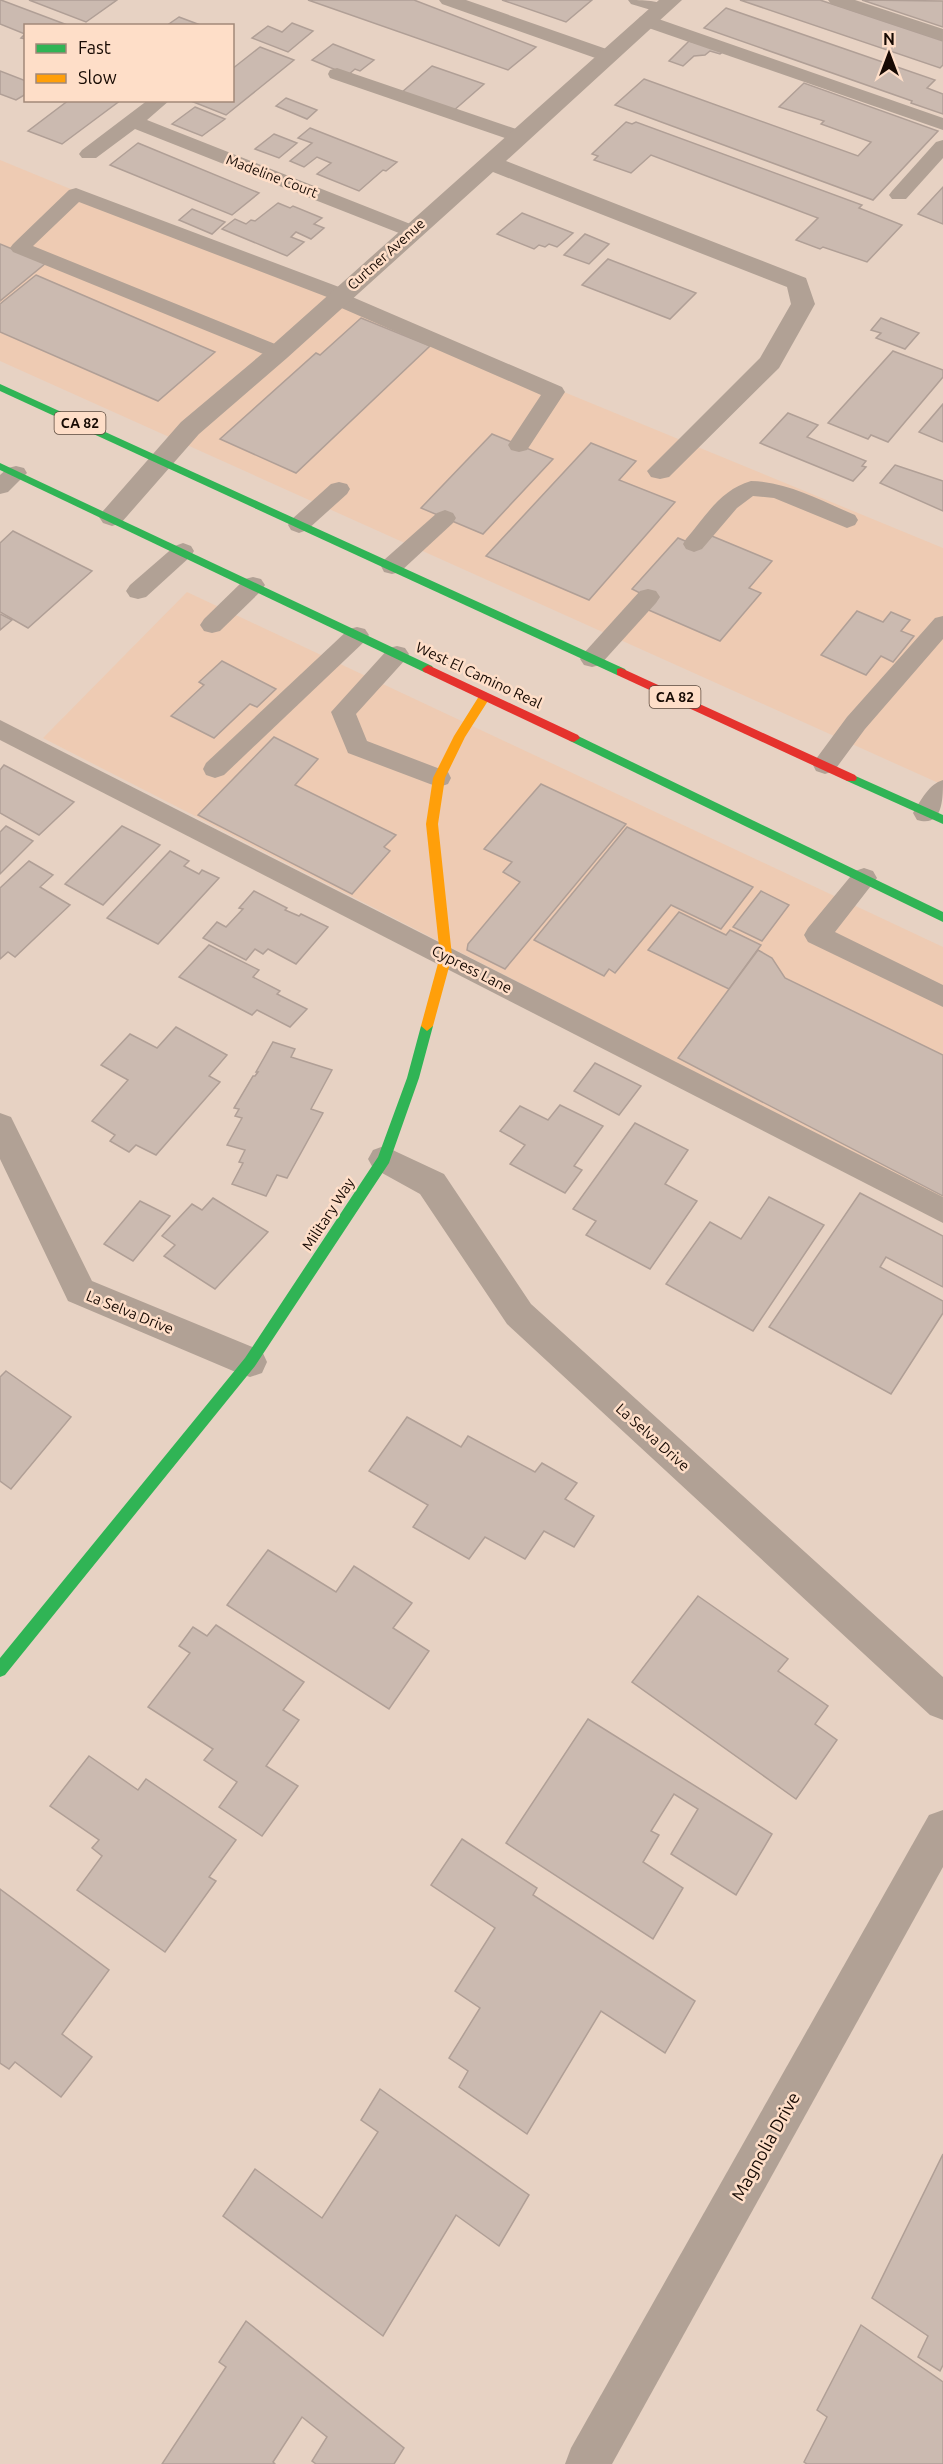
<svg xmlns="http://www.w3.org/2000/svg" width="943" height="2464" font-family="Ubuntu,sans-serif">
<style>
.built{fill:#eecbb3}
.building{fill:#cbbab0;stroke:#b09f96;stroke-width:1.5}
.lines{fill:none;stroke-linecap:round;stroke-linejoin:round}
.lane{fill:#b1a195;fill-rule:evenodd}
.street{fill:#b1a195;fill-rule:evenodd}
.fast{fill:#30b455;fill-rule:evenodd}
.slow{fill:#ff9f0a;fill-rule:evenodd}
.jam{fill:#e5322d;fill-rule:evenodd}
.labels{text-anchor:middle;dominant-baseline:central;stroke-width:5;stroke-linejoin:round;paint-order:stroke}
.far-street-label{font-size:14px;fill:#170a03;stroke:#fedec8}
.shield{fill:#fedec8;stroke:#5c4a3e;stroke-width:1.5}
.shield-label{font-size:14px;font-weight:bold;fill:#170a03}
.street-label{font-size:15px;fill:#170a03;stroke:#fedec8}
.near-street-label{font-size:18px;fill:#170a03;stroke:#fedec8}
</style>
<rect width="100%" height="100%" fill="#e7d2c3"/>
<g class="built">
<polygon points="0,160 943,548 943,785 0,361"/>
<polygon points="187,592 943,947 943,1200 43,738"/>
</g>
<g class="building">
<polygon points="0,0 1,0 70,26 26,26 26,39 21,38 25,34 0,24"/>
<polygon points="29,0 117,0 86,22"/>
<polygon points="308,0 414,0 536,47 508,70"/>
<polygon points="502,0 592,0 566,22"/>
<polygon points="740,0 820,0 943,41 943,65 940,68"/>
<polygon points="862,0 943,1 943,27"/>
<polygon points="726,8 935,80 927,88 943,94 943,114 911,103 912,101 704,28"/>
<polygon points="179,17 203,26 166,26"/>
<polygon points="292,23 313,31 288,52 252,38 268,26 282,32"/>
<polygon points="689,41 724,51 720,54 710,51 705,55 694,56 683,66 669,61"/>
<polygon points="333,44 374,60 360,71 355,69 348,75 312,60"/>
<polygon points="260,47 294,60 226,115 191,101 232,100 232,69"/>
<polygon points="432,66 484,84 452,112 401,93"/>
<polygon points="0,71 26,81 26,94 16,100 0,94"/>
<polygon points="644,79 858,156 871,142 821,124 824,121 779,107 804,83 938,131 873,200 615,105"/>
<polygon points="286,98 317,110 307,119 276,106"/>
<polygon points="69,100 121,100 62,144 28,131"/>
<polygon points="195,107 225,119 202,136 172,124"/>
<polygon points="626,122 632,124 636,122 862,205 859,208 902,225 867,262 823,247 820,249 796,240 818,218 651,155 631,173 594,160 598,156 592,154"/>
<polygon points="310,128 394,161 397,162 386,171 383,170 359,191 317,174 331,163 317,157 304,167 290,161 312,143 298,138"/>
<polygon points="274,134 297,143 279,158 255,149"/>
<polygon points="138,143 259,193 232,215 110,165"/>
<polygon points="943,187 943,224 918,214"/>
<polygon points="278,203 290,208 293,206 322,218 314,224 324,228 311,239 296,232 291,237 304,242 287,256 222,229 235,219 246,224 251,220 255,221"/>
<polygon points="192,209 225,222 212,234 179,220"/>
<polygon points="522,213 573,233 557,247 549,244 545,247 539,245 534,249 497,234"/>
<polygon points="585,234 609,244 589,264 564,255"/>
<polygon points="0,244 46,263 0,301"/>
<polygon points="608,259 696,293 670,319 582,285"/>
<polygon points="36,275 215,352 158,401 0,332 0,304"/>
<polygon points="361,318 430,346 296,473 220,439 316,353 320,355"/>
<polygon points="881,318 919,333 905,349 876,338 881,333 871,330"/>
<polygon points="893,351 943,370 943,377 888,442 871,435 868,439 828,423"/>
<polygon points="943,404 943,442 919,432"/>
<polygon points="788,413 818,425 807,437 866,461 862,466 866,467 853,481 760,443"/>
<polygon points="492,434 553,459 483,534 421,508"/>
<polygon points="591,443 636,461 619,480 675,502 589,600 486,556"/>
<polygon points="895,465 943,481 943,511 880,483"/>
<polygon points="13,531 92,571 28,628 0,612 0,543"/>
<polygon points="707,534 772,561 749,588 761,593 720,641 644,608 648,597 632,589 678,538 697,546"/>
<polygon points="857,611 883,622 891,612 910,620 901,631 914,636 893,662 881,656 866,675 821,655"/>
<polygon points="0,614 12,620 0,630"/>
<polygon points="222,661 276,689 257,707 250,704 214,738 171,716 204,685 199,682"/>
<polygon points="274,737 318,759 295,785 396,835 384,847 390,851 352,894 198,815"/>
<polygon points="4,765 74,802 39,835 0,813 0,770"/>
<polygon points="541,784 626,824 505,969 467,950 468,944 520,882 503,872 512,862 484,849"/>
<polygon points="6,826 33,841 0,874 0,832"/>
<polygon points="122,826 160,845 103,905 65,884"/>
<polygon points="627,827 753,887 721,929 671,905 615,973 609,969 604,976 534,940"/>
<polygon points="170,851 189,861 184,866 199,874 202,870 219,878 158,944 107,918"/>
<polygon points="29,861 53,875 40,887 70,905 15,957 8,952 0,959 0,888"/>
<polygon points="254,891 287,908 285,910 299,916 301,914 328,927 296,964 268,949 263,954 255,949 246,960 203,938 217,922 226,927 243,909 239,908"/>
<polygon points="761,891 789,905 762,941 733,927"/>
<polygon points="679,912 726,935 730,930 761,945 729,989 648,950"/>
<polygon points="209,945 259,970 253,977 280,991 277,994 307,1009 290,1027 257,1010 252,1015 179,977"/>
<polygon points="758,950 772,958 785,978 943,1055 943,1196 678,1058"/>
<polygon points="176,1027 227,1055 209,1076 220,1082 156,1155 136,1145 129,1152 110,1141 115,1135 92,1121 128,1080 101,1065 130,1034 157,1048"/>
<polygon points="273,1042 295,1049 291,1057 332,1070 311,1109 323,1113 287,1178 277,1175 266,1196 232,1184 243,1163 239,1162 245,1150 227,1145 242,1118 235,1116 239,1109 234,1108 253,1076 255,1076 258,1072 256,1072"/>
<polygon points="595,1063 641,1086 619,1115 574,1091"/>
<polygon points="560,1105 603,1126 574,1166 582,1170 565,1193 510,1164 525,1145 500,1131 520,1106 548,1120"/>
<polygon points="635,1123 688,1150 665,1184 697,1201 650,1269 586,1235 596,1221 573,1209"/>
<polygon points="860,1193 943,1236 943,1287 886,1257 880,1267 943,1301 943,1313 891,1394 769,1327"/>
<polygon points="769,1197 824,1225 753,1331 666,1284 710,1222 741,1239"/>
<polygon points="213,1198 268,1232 215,1289 164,1256 175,1245 162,1236 192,1204 202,1210"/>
<polygon points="140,1201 170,1216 133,1261 104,1244"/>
<polygon points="6,1371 71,1417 11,1489 0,1481 0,1377"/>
<polygon points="407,1417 461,1447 468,1436 535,1472 542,1463 577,1483 565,1499 594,1516 574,1547 544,1531 525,1559 485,1537 469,1559 413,1527 428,1505 369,1471"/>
<polygon points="268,1550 336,1592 354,1566 412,1603 393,1628 429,1651 389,1709 227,1605"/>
<polygon points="698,1596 788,1659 778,1671 828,1706 815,1724 837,1740 796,1799 632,1682"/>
<polygon points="216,1625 304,1682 283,1710 299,1720 266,1766 298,1786 262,1836 219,1807 237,1782 204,1760 213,1749 148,1707 190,1653 179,1646 193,1627 207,1636"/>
<polygon points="588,1719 772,1834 736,1895 671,1854 698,1809 674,1794 651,1831 659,1835 643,1862 683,1888 653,1939 506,1843"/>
<polygon points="89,1756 138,1790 146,1779 236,1840 209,1877 216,1881 165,1952 77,1890 102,1856 92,1848 99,1840 50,1806"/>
<polygon points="462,1839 537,1888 533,1895 695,2001 665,2053 601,2011 527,2134 459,2087 468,2071 449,2058 480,2008 455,1991 495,1928 431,1885"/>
<polygon points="0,1889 109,1970 62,2034 92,2057 61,2097 15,2062 9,2069 0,2063"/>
<polygon points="380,2089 529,2195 499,2246 456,2215 383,2336 223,2216 255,2169 322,2218 378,2132 361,2120"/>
<polygon points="943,2154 943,2365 940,2371 918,2357 928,2336 872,2298"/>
<polygon points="246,2321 404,2448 394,2464 316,2464 312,2461 327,2437 302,2417 273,2462 275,2464 162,2464 226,2367 219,2362"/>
<polygon points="861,2325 943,2382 943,2464 807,2464 804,2462 827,2417 817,2410"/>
</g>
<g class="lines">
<g class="lane">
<polygon points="439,0 466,0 615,52 617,56 615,60 601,60 442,4"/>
<path d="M628,0C642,0 661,0 670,8L667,12L661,13L631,4Z"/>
<polygon points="828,0 855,0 943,29 943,41 831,4"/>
<polygon points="647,15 943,118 943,130 640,25 638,21 640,17"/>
<polygon points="337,68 525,132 528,136 525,140 511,140 330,78 328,74 330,70"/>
<polygon points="148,100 170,100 147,120 418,227 421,231 418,235 404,235 135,129 96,158 82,158 79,154 82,150"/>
<polygon points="943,140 943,158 906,199 892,199 889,195 892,191 936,142"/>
<polygon points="76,188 347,290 350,296 562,387 565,392 527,450 519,452 511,450 508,445 541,395 330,303 327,297 79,202 33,246 285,348 289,353 285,358 278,360 13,252 10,248 13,244 69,190"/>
<polygon points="16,466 24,468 27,473 8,492 0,494 0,475 8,468"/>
<path d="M751,481C788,482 821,501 855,515L858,520L855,525L847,528L774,498L753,496L737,508L702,549L694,552L686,549L683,544L686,539C706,516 720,490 751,481Z"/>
<polygon points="339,482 347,484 350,489 347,494 307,530 299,533 291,530 288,525 291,520 331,484"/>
<polygon points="445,510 453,513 456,518 453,523 400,572 392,574 384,572 381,566 384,560 437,513"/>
<polygon points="183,543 191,546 194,551 191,556 146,597 138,599 130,597 126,591 130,585 175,546"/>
<polygon points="253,577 261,579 265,585 261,591 220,631 212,633 204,631 200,625 204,619 245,579"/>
<polygon points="648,589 656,591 660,597 656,603 600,665 592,667 584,665 580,659 584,653 640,591"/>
<polygon points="943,616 943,639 865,729 834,771 825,774 816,771 813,765 816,759 847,717 935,618"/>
<polygon points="357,627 365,629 369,635 365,641 224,775 215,778 206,775 203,769 206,763 349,629"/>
<polygon points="397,646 405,648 409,654 405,660 356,714 367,741 448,772 451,778 448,784 439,787 430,784 348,753 331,712 389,648"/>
<polygon points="0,720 943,1197 943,1223 0,740"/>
<path d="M943,780C943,799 943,828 917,820L913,813C921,800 929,784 943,780Z"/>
<polygon points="864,868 873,871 877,878 835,932 943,985 943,1007 808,942 804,935 808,928 855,871"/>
</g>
<g class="street">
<polygon points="659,0 682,0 506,161 806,278 815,304 779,368 669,477 660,479 651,477 647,471 760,358 791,304 787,287 493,172 287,358 199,434 121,523 112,526 103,523 99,517 103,511 181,422 269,348"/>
<polygon points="0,1113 11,1117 92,1281 262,1351 267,1362 262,1373 250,1377 238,1373 68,1301 0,1159"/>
<polygon points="384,1146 444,1174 531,1304 943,1677 943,1720 930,1715 507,1324 420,1194 373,1168 368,1159 373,1150"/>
<polygon points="943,1810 943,1867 612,2464 565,2464 571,2448 929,1815"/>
</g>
<g class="fast">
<polygon points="0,384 625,669 627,672 625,675 617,675 0,391"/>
<polygon points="0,463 432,666 434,669 428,673 424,672 0,470"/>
<polygon points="574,734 943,912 943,922 570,741 568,738"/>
<polygon points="851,774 943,815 943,824 847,781 845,778"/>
<polygon points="427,1021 433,1026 419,1078 389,1163 255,1366 5,1675 0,1677 0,1658 245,1358 378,1157 407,1078 421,1026"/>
</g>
<polygon class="slow" points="485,692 491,696 465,737 445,778 438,824 452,956 433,1026 427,1031 421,1026 440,956 426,824 433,778 454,736 481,693"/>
<g class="jam">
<polygon points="428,665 578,735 580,738 574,742 570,741 424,672 422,669"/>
<polygon points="621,668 855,775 857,778 855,781 847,781 617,675 617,669"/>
</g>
</g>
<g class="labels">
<g class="far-street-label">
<text transform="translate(272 176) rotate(21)">Madeline Court</text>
<text transform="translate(386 254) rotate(-42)">Curtner Avenue</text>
</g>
<g class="shield">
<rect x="54.5" y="412" width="51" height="22" rx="4.5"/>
<rect x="649.5" y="686" width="51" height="22" rx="4.5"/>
</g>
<g class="shield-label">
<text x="80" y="423">CA 82</text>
<text x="675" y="697">CA 82</text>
</g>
<g class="street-label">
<text transform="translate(479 675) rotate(25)">West El Camino Real</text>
<text transform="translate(472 969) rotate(27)">Cypress Lane</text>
<text transform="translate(328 1214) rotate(-57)">Military Way</text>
<text transform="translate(130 1312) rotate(22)">La Selva Drive</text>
<text transform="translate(653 1437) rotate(42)">La Selva Drive</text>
</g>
<g class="near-street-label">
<text transform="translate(765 2146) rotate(-61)">Magnolia Drive</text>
</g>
</g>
<rect x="24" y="24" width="210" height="78" fill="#fedec8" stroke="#a28979" stroke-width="1.5"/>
<rect x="36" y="44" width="30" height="9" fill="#30b455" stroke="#a28979" stroke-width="1.5"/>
<text x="78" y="54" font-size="18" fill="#170a03">Fast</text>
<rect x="36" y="74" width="30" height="9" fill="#ff9f0a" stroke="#a28979" stroke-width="1.5"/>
<text x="78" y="84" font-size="18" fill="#170a03">Slow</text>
<g transform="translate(889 54)" stroke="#fedec8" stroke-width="4.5" paint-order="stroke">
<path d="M0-4.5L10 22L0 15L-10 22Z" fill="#170a03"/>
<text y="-9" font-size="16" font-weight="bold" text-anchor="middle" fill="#170a03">N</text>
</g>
</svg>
